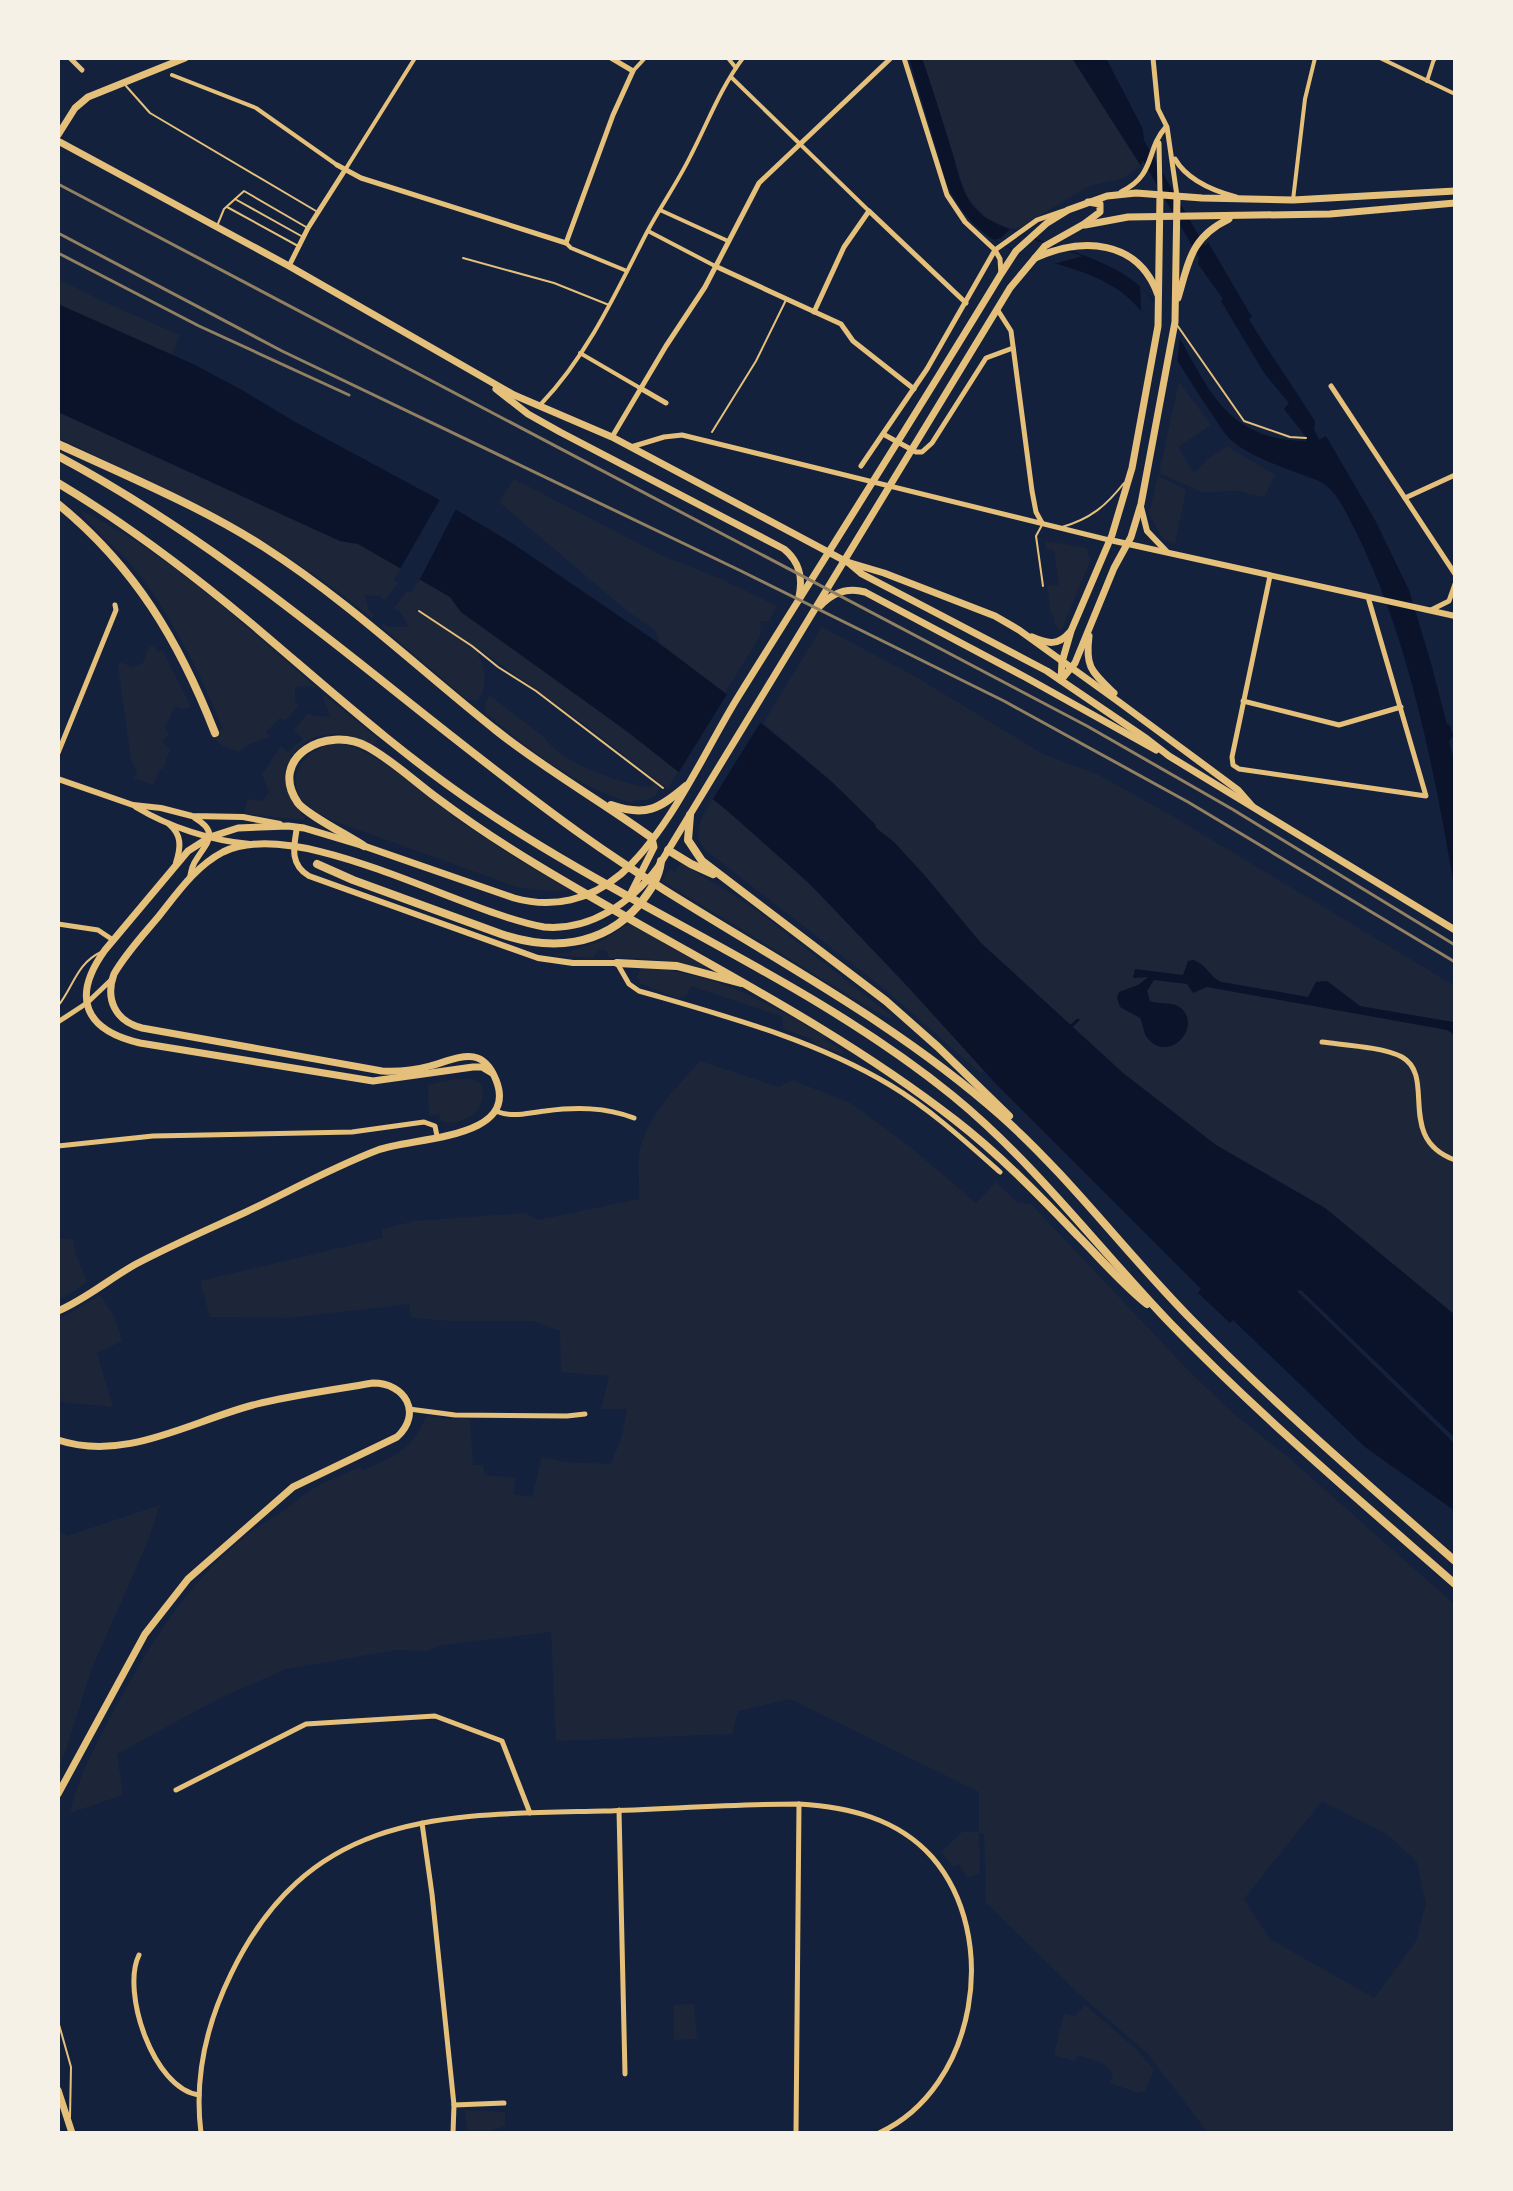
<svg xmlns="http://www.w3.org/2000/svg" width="1513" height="2191" font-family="Manrope,sans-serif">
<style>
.green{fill:#1d2539;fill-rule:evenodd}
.water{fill:#0b132b}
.pier{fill:#14213d}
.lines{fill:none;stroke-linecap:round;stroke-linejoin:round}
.stream{stroke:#0b132b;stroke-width:3}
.canal{stroke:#0b132b;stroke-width:11}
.service{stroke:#e5c07b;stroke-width:2}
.pedestrian{stroke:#e5c07b;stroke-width:4}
.minor{stroke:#e5c07b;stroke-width:5}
.tertiary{stroke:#e5c07b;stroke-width:6}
.secondary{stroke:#e5c07b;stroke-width:7}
.trunk{stroke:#e5c07b;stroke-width:8}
.rail{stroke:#918062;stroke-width:3}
</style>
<rect width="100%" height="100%" fill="#14213d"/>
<g class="green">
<polygon points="922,58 1072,58 1141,166 1124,178 1089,186 1021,227 1010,229 986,218 966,195"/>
<polygon points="58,279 104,302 180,335 171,355 58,304"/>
<polygon points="1179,382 1211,425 1178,447 1194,473 1209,458 1227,446 1275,475 1264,497 1238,491 1202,492 1159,473"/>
<path d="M58,412L340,541L359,544L403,569L393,579L398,583L385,601L379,596L365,595L369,611L374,615L372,618C272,537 173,492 58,438Z"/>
<polygon points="1158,476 1186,490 1175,544 1163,539 1149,514"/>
<polygon points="514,479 663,556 721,579 777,606 769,621 761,621 760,636 725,693 660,644 655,630 626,610 499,502"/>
<path d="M81,511C165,549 245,627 315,686L314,689L312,686L295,687V702L299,705L285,721L280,718L266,732L270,737L248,745L238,752L223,746L209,735L223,729C200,673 175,622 138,573C125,556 87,524 81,511Z"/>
<polygon points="1045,541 1087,548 1090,561 1061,631 1054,624 1055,620 1051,613 1047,586 1059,585 1054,550 1046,549"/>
<path d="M419,578L450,597L461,612L538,665L679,771L667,789L588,727L482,651L478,655C486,669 488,687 478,700H467L381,626L383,623L388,627H408L402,614L394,608L407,591L411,593Z"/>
<polygon points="822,627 916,677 1043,754 1099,775 1174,817 1455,986 1455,1315 1325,1208 1216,1145 1123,1073 980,942 894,842 876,828 831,781 763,723"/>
<polygon points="154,646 157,652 162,650 191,707 184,709 175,706 165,728 169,734 162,742 170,749 163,769 160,769 153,785 134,778 137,770 131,761 118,665 119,662 133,667 143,663 149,647"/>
<path d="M325,695L378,739L374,745C361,739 347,733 332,734C283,737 275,786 305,818L304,820L244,814L248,799L263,801L269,792L262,774L281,746L288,752L303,739L294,730L308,713L312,716L330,717L323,696Z"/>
<path d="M489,695L544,737C564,765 617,782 650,788L654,783L659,788L655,796L646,800H634L633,803C579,789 528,749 486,713L485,705Z"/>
<path d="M335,743C376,746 430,800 464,824C498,847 534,869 569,890L549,891L517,887L337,822C325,817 313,812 305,803C281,776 307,748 335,743Z"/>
<path d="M713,799C813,879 898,976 984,1071L981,1073L882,987L704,849C691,831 703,816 713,799Z"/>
<polygon points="681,863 751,906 893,1017 890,1019 865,1005 662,881 670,869 675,872"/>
<polygon points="629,923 704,965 703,968 643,958 609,958 606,950 599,950 593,958 552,955 572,952 572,950 604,940"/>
<path d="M655,968C723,977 768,1003 826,1037L825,1040L844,1051L842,1054L817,1045L810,1038L783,1029V1017L691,986L686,996L678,999L640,983L637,977L641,969Z"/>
<path d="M700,1061L779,1087L792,1080L850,1103L908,1145L976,1203L996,1182L1018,1203L1031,1204L1189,1371L1234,1414L1289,1458L1455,1605V2133H1208L1148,2054L1077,1992L986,1903L984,1834L979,1833L980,1874L967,1877L959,1864L953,1867L941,1852L962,1832H979V1792L790,1699L738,1711L732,1734L556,1741L551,1632L442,1645L427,1651L396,1650L286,1669L216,1700L117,1754L123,1795L70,1813C78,1776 96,1745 113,1712C154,1635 203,1557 280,1513C289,1508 296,1500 305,1494C322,1482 341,1475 360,1467L363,1470C396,1456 412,1450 426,1416L448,1419H470L473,1465H483L485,1475L515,1478L514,1494L532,1497L542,1457L564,1462L611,1464L622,1436L627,1409H601L609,1376L561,1372L560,1331L533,1321H451L411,1318L409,1304L288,1318L210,1317L200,1281L382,1238V1229L415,1221L525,1213L538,1220L639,1199C640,1184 637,1164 640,1149C649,1114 677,1087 700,1061ZM1322,1801L1388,1835L1417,1862L1426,1904L1416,1941L1374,1998L1270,1939L1244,1899Z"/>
<path d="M456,1079H471L480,1083C492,1108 462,1130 439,1120L440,1114L429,1116L428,1085Z"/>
<polygon points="58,1239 73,1239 76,1255 87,1282 58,1301"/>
<polygon points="100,1295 114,1316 122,1341 97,1353 113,1407 61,1402 58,1388 58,1320"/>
<polygon points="160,1505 148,1541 92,1668 58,1774 58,1530 67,1536"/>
<polygon points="694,2004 697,2039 674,2040 674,2005"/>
<polygon points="1085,2005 1136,2049 1154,2070 1145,2091 1138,2093 1110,2083 1113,2074 1103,2063 1078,2055 1075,2061 1054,2055 1064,2014 1075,2016"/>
<polygon points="465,2110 505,2112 505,2126 486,2133 468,2133"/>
</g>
<g class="water">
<path d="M909,58H922C932,87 941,116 950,145C957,166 960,190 974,207C986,221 1000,225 1015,231C1055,247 1112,259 1143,289C1204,348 1200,440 1306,441V437L1284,409L1289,403L1264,373L1221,301L1223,299L1198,264L1200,253L1208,242L1249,312L1252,317L1249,319L1256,331L1315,421L1314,429L1319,440L1326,436L1375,520L1409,590L1431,663L1447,725H1450L1453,736L1449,741L1455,764V891C1434,770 1410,640 1355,530C1347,515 1339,495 1325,485C1320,480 1310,478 1303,475C1281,467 1244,454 1228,437C1220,428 1214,416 1207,407C1184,373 1153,315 1120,291C1059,249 989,272 947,185Z"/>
<polygon points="1072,58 1106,58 1143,129 1145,154 1141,166"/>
<polygon points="58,304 193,364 242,390 297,423 438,499 512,543 660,644 725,693 831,781 875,824 876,828 894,842 927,878 980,942 1123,1073 1216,1145 1325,1208 1455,1315 1455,1438 1301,1290 1297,1291 1455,1444 1455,1511 1365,1447 1233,1320 1230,1323 1198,1293 1201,1289 998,1086 910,989 810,884 724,808 628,732 461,612 450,597 358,544 340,541 58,412"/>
<path d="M1193,960C1207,964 1210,978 1222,982L1308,997L1316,982L1327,981L1360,1006L1453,1022L1455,1040L1452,1033L1447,1030L1207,987L1193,993L1187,984L1154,980L1147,991L1150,1001C1160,1005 1172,1001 1181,1008C1202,1027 1171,1061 1150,1041C1143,1035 1144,1026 1140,1018L1120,1007L1117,998L1119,992L1138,985L1148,977L1133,978L1135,969L1183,975L1188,961Z"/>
</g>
<g class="pier">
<polygon points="1010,229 1038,241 1082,256 1054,264 1034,259 994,240 1001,238"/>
<polygon points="1140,286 1168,317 1180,336 1177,363 1141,310"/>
<polygon points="442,496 458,505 418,583 399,571"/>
<polygon points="729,691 763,718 711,802 677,775"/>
</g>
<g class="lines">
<polyline class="stream" points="1069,1028 1078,1020"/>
<polyline class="canal" points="1138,141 1203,254"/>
<g class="service">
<polyline points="126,86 150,113 316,211"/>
<polyline points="235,199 303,237"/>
<polyline points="227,207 298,246"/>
<polyline points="217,226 224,209 244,191 306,227"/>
<polyline points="463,258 554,283 609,305"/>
<polyline points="1177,325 1244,421 1290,437 1306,438"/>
<polyline points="712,432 756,361 786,300"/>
<polyline points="1042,525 1036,536 1043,586"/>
<path d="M1062,527C1090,519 1106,506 1124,483"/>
<polyline points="419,611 472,646 498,667 536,691 663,788"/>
<path d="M58,1006C74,986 76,964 101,952"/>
<polyline points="58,2021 71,2067 70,2117"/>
</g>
<g class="pedestrian">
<polyline points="728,58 736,68"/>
<polyline points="1380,58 1455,94"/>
<polyline points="633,71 645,58"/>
<polyline points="172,75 256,108 337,165"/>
<polyline points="731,77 869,211"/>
<polyline points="1427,81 1434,59"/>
<polyline points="345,170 415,58"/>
<polyline points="1293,200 1305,99 1315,58"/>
<polyline points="660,210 728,241"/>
<polyline points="648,231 715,266"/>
<polyline points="566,243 571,248 627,271"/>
<polyline points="580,353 640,388"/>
<path d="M541,404C587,356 616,293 646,234C660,207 678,182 691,155C708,122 721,87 743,58"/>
</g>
<g class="minor">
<polyline points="70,58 82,70"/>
<polyline points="904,58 947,195 965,222 995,250 1000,259 1001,274"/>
<polyline points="1153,58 1158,109 1167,127 1177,196"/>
<polyline points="1434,59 1434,58"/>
<polyline points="1159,143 1160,194"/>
<path d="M1175,159C1187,180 1214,191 1236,197"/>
<polyline points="337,165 361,178 566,243 613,115 633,71 611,58"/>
<path d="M1121,192C1157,174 1145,150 1166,127"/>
<polyline points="289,266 308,228 345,170"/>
<polyline points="715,266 841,324 853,341 914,389"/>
<polyline points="997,309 1011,331 1032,491 1036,512 1042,523"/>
<polyline points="814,312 844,247 869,211 966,303"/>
<polyline points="1331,386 1455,574"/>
<polyline points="640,388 666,403"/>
<polyline points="883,434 916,452 922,452 932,443 986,358 1013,348"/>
<polyline points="612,437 666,346 705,287 759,183 891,58"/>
<polyline points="631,447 664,437 682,435 1109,540"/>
<polyline points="861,466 927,369 995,250 1037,220 1063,211"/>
<polyline points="1405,498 1455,475"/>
<polyline points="1270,576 1232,757 1233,765 1239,769 1426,796 1368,597"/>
<polyline points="1431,610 1449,601 1455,584"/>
<polyline points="1243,701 1339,725 1401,707"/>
<polyline points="58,753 116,610 115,605"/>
<polyline points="58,924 98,930 113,940"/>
<path d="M617,963L629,984L639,991C725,1016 813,1039 890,1085C930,1109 965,1141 1000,1172"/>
<polyline points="58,1022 87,1003 110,981"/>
<path d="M1322,1042C1344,1045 1383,1047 1402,1057C1437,1077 1395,1138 1455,1160"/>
<path d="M495,1111C514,1118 526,1113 545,1111C576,1107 605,1107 634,1118"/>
<polyline points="58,1146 153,1136 352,1132 424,1122 435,1126 437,1136"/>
<polyline points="409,1409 455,1415 567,1416 585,1414"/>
<polyline points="176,1790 306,1724 435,1716 502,1741 530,1813"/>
<polyline points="619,1810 625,2074"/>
<polyline points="422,1823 432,1894 454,2105 453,2133"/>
<path d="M139,1955C121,1991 153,2089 199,2095"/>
<polyline points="454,2105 504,2103"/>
<path d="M201,2133C194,2078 207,2023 231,1974C311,1808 444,1815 604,1811C669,1809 734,1804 799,1804C848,1807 897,1818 932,1857C1001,1936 977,2088 879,2133"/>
<polyline points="796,2133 799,1804"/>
</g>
<g class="tertiary">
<polyline points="1141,507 1147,531 1166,551"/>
<polyline points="1110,540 1455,616"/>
<polyline points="58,779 133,805 161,808 192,816 243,817 280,824"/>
<path d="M136,807C169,827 212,841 250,844"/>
<path d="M169,824C182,835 181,847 176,863"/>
<path d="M297,827C294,846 289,864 309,876L538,958L573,963H617"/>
<path d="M190,878C191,872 192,865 196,860C207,842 220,833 195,818"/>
</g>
<g class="secondary">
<polyline points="58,135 75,108 88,97 185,58"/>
<polyline points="58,141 289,266 514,395 612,437 847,562 884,573 995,616 1019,630 1119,702 1238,790 1252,806"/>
<polyline points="1085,225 1128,217 1330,214 1455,203"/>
<path d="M1035,258C1082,237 1138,239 1158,295"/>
<path d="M1178,298C1189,261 1191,237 1229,219"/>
<path d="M496,389L528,414L560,432L784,549C800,562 803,578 799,597"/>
<polyline points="849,563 862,574 1047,671 1147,739 1169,756 1455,930"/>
<path d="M819,607C832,593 846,587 865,592L1025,677L1156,750"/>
<path d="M1089,636C1085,668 1092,672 1114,693"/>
<path d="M1032,637C1048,644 1058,646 1070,632"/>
<polyline points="1061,680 1075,663 1114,568 1131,537 1141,504 1175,322 1177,196"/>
<polyline points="1061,680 1062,662 1071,631 1112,535 1132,468 1158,326 1160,194"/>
<polyline points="631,893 654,847 652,838"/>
<path d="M492,1073L482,1067H473L373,1081L140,1043C84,1030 71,997 105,950L188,851L210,837L238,828L288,826L304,828L364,846L514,898C553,909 590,900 621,874C670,831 704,752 738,697C826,556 915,416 1001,274L1016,251L1047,223L1068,210L1107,196L1136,193L1202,198L1293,200L1455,191"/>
<path d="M58,1311C86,1299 109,1279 136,1264C172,1245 209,1229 246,1212C290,1191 333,1167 378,1150C412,1137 520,1140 496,1080C482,1044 459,1058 430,1066C415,1070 398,1072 382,1071L142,1028C115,1021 105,999 114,974C126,953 144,934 159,916C178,892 196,866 223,852C299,815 462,913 544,927C590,931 631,903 658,867L1010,288L1045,246L1084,224L1100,212V204L1088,202"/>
<path d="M58,1440C125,1462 189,1422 253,1405C292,1395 333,1390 373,1383C405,1383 423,1413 397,1437L293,1487L188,1579L145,1634L58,1794"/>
<polyline points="58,2090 72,2133"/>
</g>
<g class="trunk">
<path d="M58,444C127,476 200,506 264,547C348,601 419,669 497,731C546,770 601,801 652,838"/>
<path d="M58,456C253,560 404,708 582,835C718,932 874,1003 1000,1115C1069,1176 1125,1252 1190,1318C1274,1404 1365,1482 1455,1561"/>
<path d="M58,483C125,523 187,570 247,620C322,683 396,751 478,806C631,910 809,979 953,1096C1035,1163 1098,1248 1170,1323C1260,1416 1358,1499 1455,1584"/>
<path d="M58,504C135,567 179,641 215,733"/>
<path d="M611,805C646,817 659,809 686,786"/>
<polyline points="690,815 688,840 702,861 886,1001 938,1047 1009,1116"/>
<path d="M364,846C349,836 306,814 298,803C267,758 326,724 368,747C393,761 414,781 437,798C469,822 502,844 537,865C677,950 825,1019 955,1120C999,1154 1039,1195 1078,1236C1101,1259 1121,1283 1147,1304"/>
<polyline points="668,850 691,864 713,874"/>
<path d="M317,864L353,880L501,934C551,951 602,947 639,905C650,891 659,879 661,861"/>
<polyline points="617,963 677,966 741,983"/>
</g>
<g class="rail">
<polyline points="58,184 1087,726 1232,809 1455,945"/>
<polyline points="58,233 282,351 739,570 1004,701 1188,802 1455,962"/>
<polyline points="58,253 199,326 349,395"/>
</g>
</g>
<rect width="1513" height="2191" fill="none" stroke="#f6f1e7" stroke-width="120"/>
</svg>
